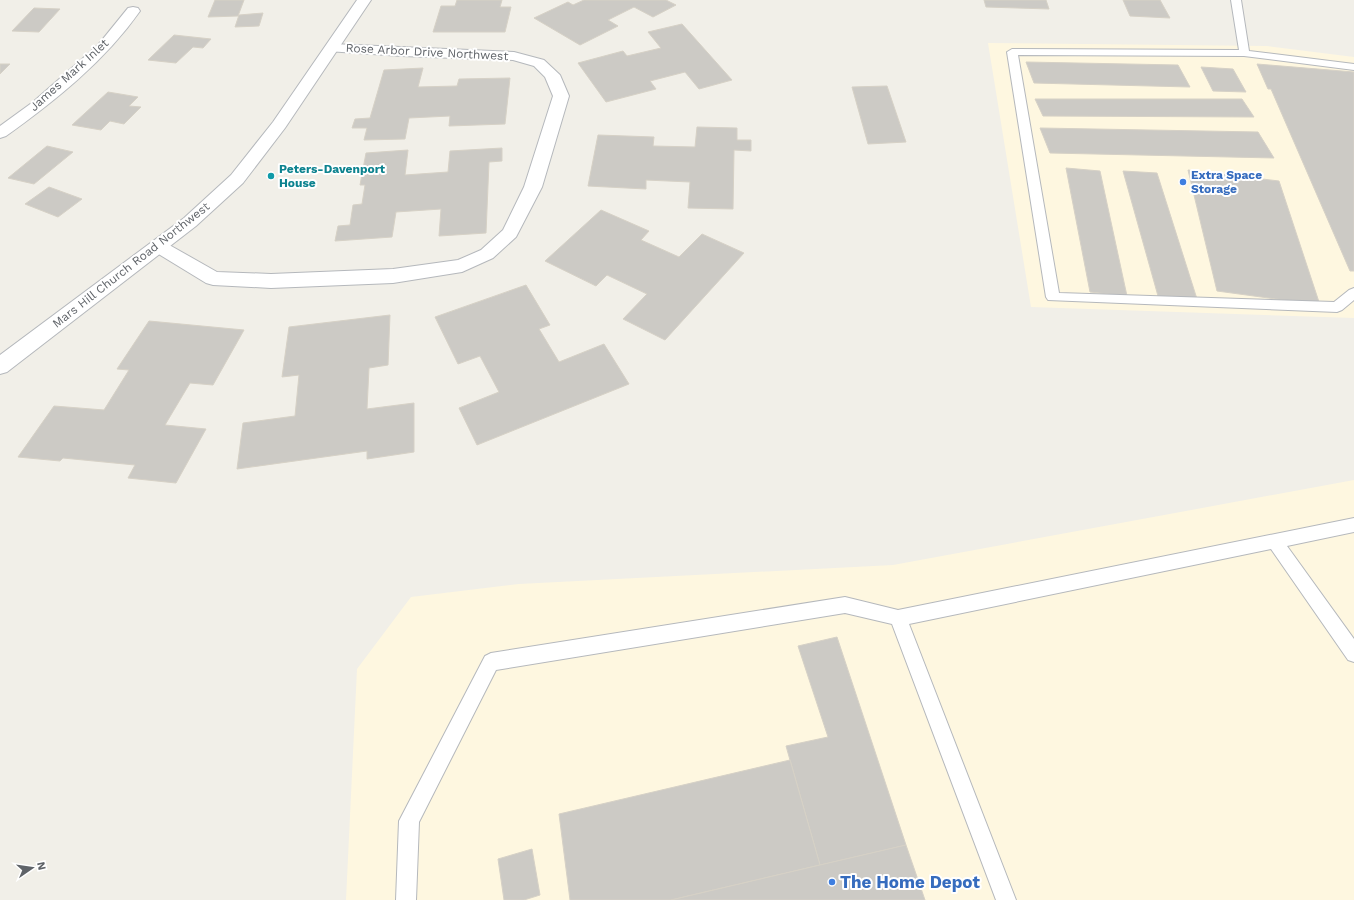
<svg xmlns="http://www.w3.org/2000/svg" width="1354" height="900" font-family="'Work Sans',sans-serif">
<style>
.commercial{fill:#fef7e0}
.building{fill:#cccac5;stroke:#d6d1c6}
.lines{fill:none;stroke-linecap:round;stroke-linejoin:round}
.service-casing{stroke:#b5b8bc;stroke-width:2}
.minor-casing{stroke:#b5b8bc;stroke-width:2}
.tertiary-casing{stroke:#b5b8bc;stroke-width:2}
.service{fill:#fff;fill-rule:evenodd}
.minor{fill:#fff;fill-rule:evenodd}
.tertiary{fill:#fff;fill-rule:evenodd}
.culture-dot{fill:#0f9aa8;stroke:#fff;stroke-width:1.5}
.shop-dot{fill:#3f7fe0;stroke:#fff;stroke-width:1.5}
.labels{text-anchor:middle;dominant-baseline:central;stroke-width:4;stroke-linejoin:round;paint-order:stroke}
.far-street-label{font-size:12px;fill:#5f6368;stroke:#fff}
.far-culture-label{font-size:12px;font-weight:bold;fill:#0d838f;stroke:#fff;text-anchor:start}
.far-shop-label{font-size:12px;font-weight:bold;fill:#366cbe;stroke:#fff;text-anchor:start}
.near-shop-label{font-size:17px;font-weight:bold;fill:#366cbe;stroke:#fff;text-anchor:start}
</style>
<rect width="100%" height="100%" fill="#f1efe8"/>
<g class="commercial">
<polygon points="988,43 1267,46 1354,57 1354,318 1031,307"/>
<polygon points="1354,480 1354,900 346,900 357,669 411,597 519,584 893,565"/>
</g>
<g class="building">
<polygon points="215,0 244,0 238,16 208,17"/>
<polygon points="457,0 502,0 500,7 511,7 505,32 433,32 441,6 455,6"/>
<polygon points="584,0 666,0 676,5 653,17 634,7 608,20 618,26 580,45 534,18 568,2 573,5"/>
<polygon points="984,0 1046,0 1049,9 986,7"/>
<polygon points="1123,0 1160,0 1170,18 1130,16"/>
<polygon points="34,8 60,9 39,32 12,31"/>
<polygon points="263,13 259,26 235,27 239,15"/>
<polygon points="682,24 732,80 699,89 685,72 650,81 656,89 606,102 578,63 623,51 627,56 661,48 648,32"/>
<polygon points="174,35 211,39 203,48 193,47 176,63 148,60"/>
<polygon points="1026,62 1178,65 1190,87 1034,83"/>
<polygon points="0,64 10,64 0,74"/>
<polygon points="1257,64 1354,72 1354,271 1350,271 1271,89 1268,89"/>
<polygon points="1201,67 1233,69 1246,92 1213,91"/>
<polygon points="423,68 418,87 457,86 459,79 510,78 505,124 449,126 450,116 409,118 405,139 364,140 367,128 352,128 355,119 370,118 384,70"/>
<polygon points="887,86 906,142 868,144 852,87"/>
<polygon points="108,92 138,97 129,106 141,107 124,124 110,121 101,130 72,125"/>
<polygon points="1035,99 1242,99 1254,117 1043,116"/>
<polygon points="697,127 737,128 737,140 751,140 751,151 734,150 733,209 688,208 690,182 646,180 646,189 588,186 598,135 654,137 653,146 695,147"/>
<polygon points="1040,128 1258,132 1274,158 1050,153"/>
<polygon points="47,146 73,152 34,184 8,178"/>
<polygon points="502,148 502,161 489,162 486,233 439,236 441,209 396,212 392,237 335,241 338,226 350,225 353,205 362,204 365,185 360,185 366,153 408,150 405,175 448,172 450,151"/>
<polygon points="1066,168 1100,171 1127,296 1090,292"/>
<polygon points="1188,170 1279,181 1320,305 1217,291"/>
<polygon points="1123,171 1157,173 1197,299 1158,296"/>
<polygon points="49,187 82,199 58,217 25,204"/>
<polygon points="601,210 649,231 641,240 679,257 702,234 744,253 665,340 623,319 647,294 607,275 596,286 545,261"/>
<polygon points="526,285 550,325 539,329 559,362 604,344 629,384 477,445 459,408 499,392 480,356 458,364 435,317"/>
<polygon points="390,315 388,365 369,368 367,409 414,403 414,452 367,459 367,451 237,469 243,423 295,416 299,375 282,377 289,327"/>
<polygon points="149,321 244,330 213,385 190,383 165,425 206,429 176,483 128,478 135,465 63,458 60,461 18,457 54,406 104,410 129,370 117,369"/>
<polygon points="837,637 906,845 820,865 786,746 828,737 798,646"/>
<polygon points="790,760 820,865 671,900 570,900 559,814"/>
<polygon points="906,845 925,900 671,900 820,865"/>
<polygon points="532,849 540,895 524,900 504,900 498,859"/>
</g>
<g class="lines">
<defs>
<g id="service">
<polygon points="1231,0 1241,0 1249,51 1354,64 1354,70 1244,56 1018,55 1059,293 1334,302 1349,290 1354,288 1354,300 1342,310 1337,312 1048,300 1046,297 1007,52 1012,49 1239,50"/>
<polygon points="1354,518 1354,532 1287,546 1354,639 1354,662 1348,660 1271,549 909,624 1016,900 996,900 892,624 845,613 496,670 419,822 416,900 396,900 399,821 485,656 491,653 845,597 898,610"/>
</g>
<g id="minor">
<path d="M133,7L138,8L140,11C105,61 55,101 6,136L0,138V126L33,102L98,45L128,8Z"/>
<polygon points="332,44 514,52 544,60 560,75 569,96 542,187 516,237 493,258 462,272 393,283 271,288 213,285 206,283 152,250 149,246 152,242 158,240 164,242 217,272 271,274 393,269 458,260 481,250 503,230 524,187 553,96 545,77 534,66 513,60 402,56 327,51 325,48 327,45"/>
</g>
<polygon id="tertiary" points="357,0 371,0 285,128 243,183 196,226 7,372 0,374 0,355 184,218 231,175 273,122"/>
</defs>
<use href="#service" class="service-casing"/>
<use href="#minor" class="minor-casing"/>
<use href="#tertiary" class="tertiary-casing"/>
<use href="#service" class="service"/>
<use href="#minor" class="minor"/>
<use href="#tertiary" class="tertiary"/>
</g>
<circle class="culture-dot" cx="271" cy="176" r="4"/>
<g class="shop-dot">
<circle cx="1183" cy="182" r="4"/>
<circle cx="832" cy="882" r="4"/>
</g>
<g class="labels">
<g class="far-street-label">
<text transform="translate(427 52) rotate(3)">Rose Arbor Drive Northwest</text>
<text transform="translate(69 75) rotate(-42)">James Mark Inlet</text>
<text transform="translate(131 265) rotate(-38)">Mars Hill Church Road Northwest</text>
</g>
<g class="far-culture-label">
<text x="279" y="169">Peters-Davenport<tspan x="279" dy="14">House</tspan></text>
</g>
<g class="far-shop-label">
<text x="1191" y="175">Extra Space<tspan x="1191" dy="14">Storage</tspan></text>
</g>
<g class="near-shop-label">
<text x="840" y="882">The Home Depot</text>
</g>
</g>
<g transform="translate(32 868) rotate(77)" stroke="#ffffff" stroke-width="3" paint-order="stroke">
<path d="M0-3L7 15L0 10L-7 15Z" fill="#5f6368"/>
<text y="-6" font-size="11" font-weight="bold" text-anchor="middle" fill="#5f6368">N</text>
</g>
</svg>
